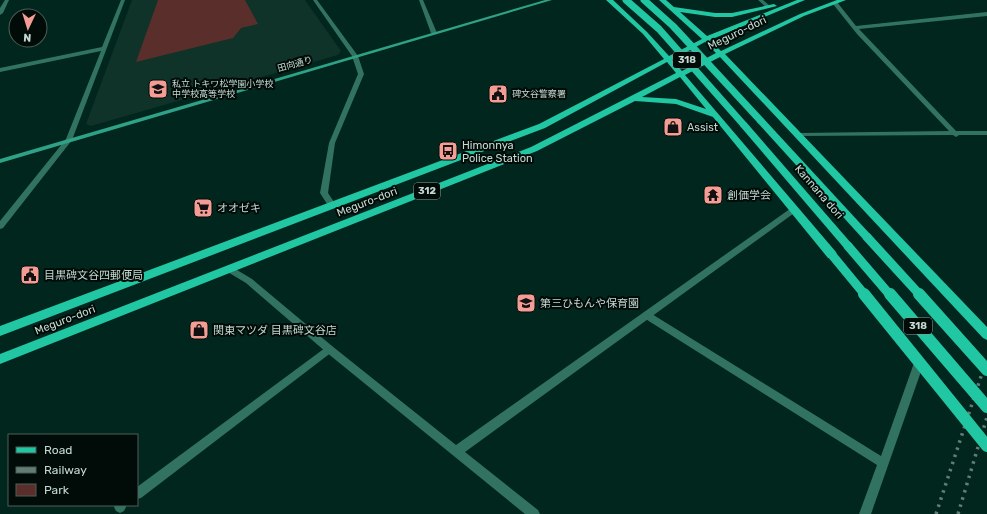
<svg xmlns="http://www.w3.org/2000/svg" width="987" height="514" font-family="Rubik,'Noto Sans JP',sans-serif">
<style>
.built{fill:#0f3229}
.green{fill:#5a2e2b}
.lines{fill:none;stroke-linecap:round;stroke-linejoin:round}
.lane{fill:#327261;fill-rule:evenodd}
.street{fill:#327261;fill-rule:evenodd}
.secondary{fill:#2ea186;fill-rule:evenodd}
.primary{fill:#21c6a3;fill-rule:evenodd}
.rail{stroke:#617d75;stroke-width:3.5;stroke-dasharray:2.5 5;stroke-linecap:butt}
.primary-bridge-far2{stroke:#21c6a3;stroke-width:7}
.primary-bridge-far1{stroke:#21c6a3;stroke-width:9}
.primary-bridge{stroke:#21c6a3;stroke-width:12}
.labels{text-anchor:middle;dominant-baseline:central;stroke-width:4;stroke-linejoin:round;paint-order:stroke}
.far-street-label{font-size:9px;fill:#c5d9d2;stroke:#010c08}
.far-poi-label{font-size:9px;fill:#c5d9d2;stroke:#010c08;text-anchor:start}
.shield{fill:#010c08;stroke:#8a9c95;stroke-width:1}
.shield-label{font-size:10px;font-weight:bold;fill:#c5d9d2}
.street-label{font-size:11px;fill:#c5d9d2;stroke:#010c08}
.poi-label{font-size:11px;fill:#c5d9d2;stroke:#010c08;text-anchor:start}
</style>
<rect width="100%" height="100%" fill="#01261d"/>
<polygon class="built" points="132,0 305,0 341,51 338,55 91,126 86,124"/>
<polygon class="green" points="158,0 245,0 258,24 241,28 233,38 136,62"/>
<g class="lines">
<g class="lane">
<polygon points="758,0 763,0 771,7 767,8"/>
<polygon points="647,311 881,456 914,363 916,360 919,359 922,360 924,363 871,514 859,514 877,465 644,318 643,315 644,312"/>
<polygon points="329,345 332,346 334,349 332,352 141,498 137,499 137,487"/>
<polygon points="115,505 127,505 124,511 120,513 116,511 114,507"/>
</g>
<g class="street">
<polygon points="5,0 9,0 3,13 0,15 0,8"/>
<polygon points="121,0 125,0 72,140 3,228 0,229 0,221 66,139 101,51 0,72 0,68 102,47"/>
<polygon points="313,0 317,0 358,56 364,74 335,143 328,193 336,205 332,208 329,207 320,193 329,143 358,74 352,56"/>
<polygon points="419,0 423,0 437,33 436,34 431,33"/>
<polygon points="833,2 837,2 856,26 987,12 987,16 859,29 956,131 987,131 987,135 959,135 956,137 953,135 797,136 796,135 799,133 949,131 857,34 833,4"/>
<polygon points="794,206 797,207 798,209 797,211 465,452 538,510 540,514 525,514 326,352 246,283 226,271 225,269 226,267 232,267 252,279 332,346 456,445"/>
</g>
<polygon class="secondary" points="545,0 552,0 0,163 0,159"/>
<g class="primary">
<path d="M606,0H613L647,32L669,56L702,39L659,0H666L674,7L715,13H732L774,4L777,6L732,17H715L680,12L707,36L797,0H805L710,40L721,51L800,14L837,0H846L804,16L725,54L987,327V340L983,338L720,57L685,75L836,252L837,255L836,258H828L713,117L676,104L635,101L537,151L0,364V354L531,147L676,73L667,62L545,128L0,336V326L539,124L664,59L643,34ZM705,42L716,53L682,71L672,60ZM680,77L706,109L676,99L642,97Z"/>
<polygon points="757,118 763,118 870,234 872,237 870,240 864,240 757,122"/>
<polygon points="740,122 746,122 851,243 853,246 851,249 845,249 740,126"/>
</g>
<g class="rail">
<polyline points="936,514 987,358"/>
<polyline points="958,514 987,417"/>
</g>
<g class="primary-bridge-far2">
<polyline points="626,0 659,29 743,124"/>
<polyline points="644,0 673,26 760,120"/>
</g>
<g class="primary-bridge-far1">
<polyline points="867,237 920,295"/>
<polyline points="848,246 890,295"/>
<polyline points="832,255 865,295"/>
</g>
<g class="primary-bridge">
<polyline points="864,294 987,446"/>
<polyline points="890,294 987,407"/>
<polyline points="919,294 987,370"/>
</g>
</g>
<defs>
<symbol id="school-square" viewBox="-11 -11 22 22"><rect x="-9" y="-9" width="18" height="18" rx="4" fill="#f59c95" stroke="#010c08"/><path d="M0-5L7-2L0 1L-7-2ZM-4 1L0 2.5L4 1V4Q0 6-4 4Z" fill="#111"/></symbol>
<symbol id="civic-square" viewBox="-11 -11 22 22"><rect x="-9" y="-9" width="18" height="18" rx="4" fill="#f59c95" stroke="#010c08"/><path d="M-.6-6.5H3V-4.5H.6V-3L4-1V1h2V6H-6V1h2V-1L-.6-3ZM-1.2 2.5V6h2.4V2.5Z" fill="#111"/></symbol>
<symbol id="shop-square" viewBox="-11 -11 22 22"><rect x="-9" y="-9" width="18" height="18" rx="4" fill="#f59c95" stroke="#010c08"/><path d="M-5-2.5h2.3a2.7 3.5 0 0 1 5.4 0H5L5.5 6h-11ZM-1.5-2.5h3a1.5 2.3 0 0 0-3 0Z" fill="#111"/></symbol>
<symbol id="bus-square" viewBox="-11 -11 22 22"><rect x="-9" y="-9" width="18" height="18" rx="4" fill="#f59c95" stroke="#010c08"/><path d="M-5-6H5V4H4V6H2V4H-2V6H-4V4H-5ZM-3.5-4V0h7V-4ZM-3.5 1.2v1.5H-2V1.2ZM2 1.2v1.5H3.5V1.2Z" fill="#111"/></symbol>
<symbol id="temple-square" viewBox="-11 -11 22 22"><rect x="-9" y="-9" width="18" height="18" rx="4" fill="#f59c95" stroke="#010c08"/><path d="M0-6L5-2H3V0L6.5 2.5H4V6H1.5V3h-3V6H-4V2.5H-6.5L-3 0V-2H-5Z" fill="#111"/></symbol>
<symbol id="supermarket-square" viewBox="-11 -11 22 22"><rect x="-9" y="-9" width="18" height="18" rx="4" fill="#f59c95" stroke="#010c08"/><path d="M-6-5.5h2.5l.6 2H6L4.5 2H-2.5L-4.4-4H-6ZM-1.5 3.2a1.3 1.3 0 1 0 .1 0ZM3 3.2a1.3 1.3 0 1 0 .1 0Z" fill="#111"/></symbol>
</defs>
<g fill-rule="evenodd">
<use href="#school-square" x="147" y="78" width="22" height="22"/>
<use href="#civic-square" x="487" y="83" width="22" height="22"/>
<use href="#shop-square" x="662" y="116" width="22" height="22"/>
<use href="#bus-square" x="437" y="140" width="22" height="22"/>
<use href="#temple-square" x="702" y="184" width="22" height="22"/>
<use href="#supermarket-square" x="192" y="197" width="22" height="22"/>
<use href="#civic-square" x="19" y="264" width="22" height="22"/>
<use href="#school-square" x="515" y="292" width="22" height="22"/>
<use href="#shop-square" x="188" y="319" width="22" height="22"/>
</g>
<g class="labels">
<g class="far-street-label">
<text transform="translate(295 64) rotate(-16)">田向通り</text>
</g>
<g class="far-poi-label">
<text x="172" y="84">私立 トキワ松学園小学校<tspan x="172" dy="10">中学校高等学校</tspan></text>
<text x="512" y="94">碑文谷警察署</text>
</g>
<g class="shield">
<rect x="673" y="52" width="28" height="16" rx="3"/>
<rect x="414" y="183" width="26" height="16" rx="3"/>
<rect x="904" y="318" width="28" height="16" rx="3"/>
</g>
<g class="shield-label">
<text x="687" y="60">318</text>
<text x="427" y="191">312</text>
<text x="918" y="326">318</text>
</g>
<g class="street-label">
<text transform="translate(737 33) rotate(-26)">Meguro-dori</text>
<text transform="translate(819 192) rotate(49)">Kannana dori</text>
<text transform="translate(367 202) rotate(-21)">Meguro-dori</text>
<text transform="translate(65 320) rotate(-21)">Meguro-dori</text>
</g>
<g class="poi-label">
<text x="687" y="127">Assist</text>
<text x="462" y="145">Himonnya<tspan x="462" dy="13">Police Station</tspan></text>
<text x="727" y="195">創価学会</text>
<text x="217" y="208">オオゼキ</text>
<text x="44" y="275">目黒碑文谷四郵便局</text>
<text x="540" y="303">第三ひもんや保育園</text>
<text x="213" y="330">関東マツダ 目黒碑文谷店</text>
</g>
</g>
<rect x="8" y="434" width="130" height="72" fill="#010c08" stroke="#4f5e59"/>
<rect x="16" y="447" width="20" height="6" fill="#21c6a3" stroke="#4f5e59"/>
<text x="44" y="454" font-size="12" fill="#c5d9d2">Road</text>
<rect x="16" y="467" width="20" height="6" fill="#617d75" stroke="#4f5e59"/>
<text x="44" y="474" font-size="12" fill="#c5d9d2">Railway</text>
<rect x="16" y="484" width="20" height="12" fill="#5a2e2b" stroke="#4f5e59"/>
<text x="44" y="494" font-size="12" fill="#c5d9d2">Park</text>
<g transform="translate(28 28) rotate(184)"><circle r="19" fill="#010c08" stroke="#4f5e59"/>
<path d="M0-3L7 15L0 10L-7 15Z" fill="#f59c95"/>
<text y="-6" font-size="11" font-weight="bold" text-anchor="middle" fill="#c5d9d2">N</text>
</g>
</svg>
